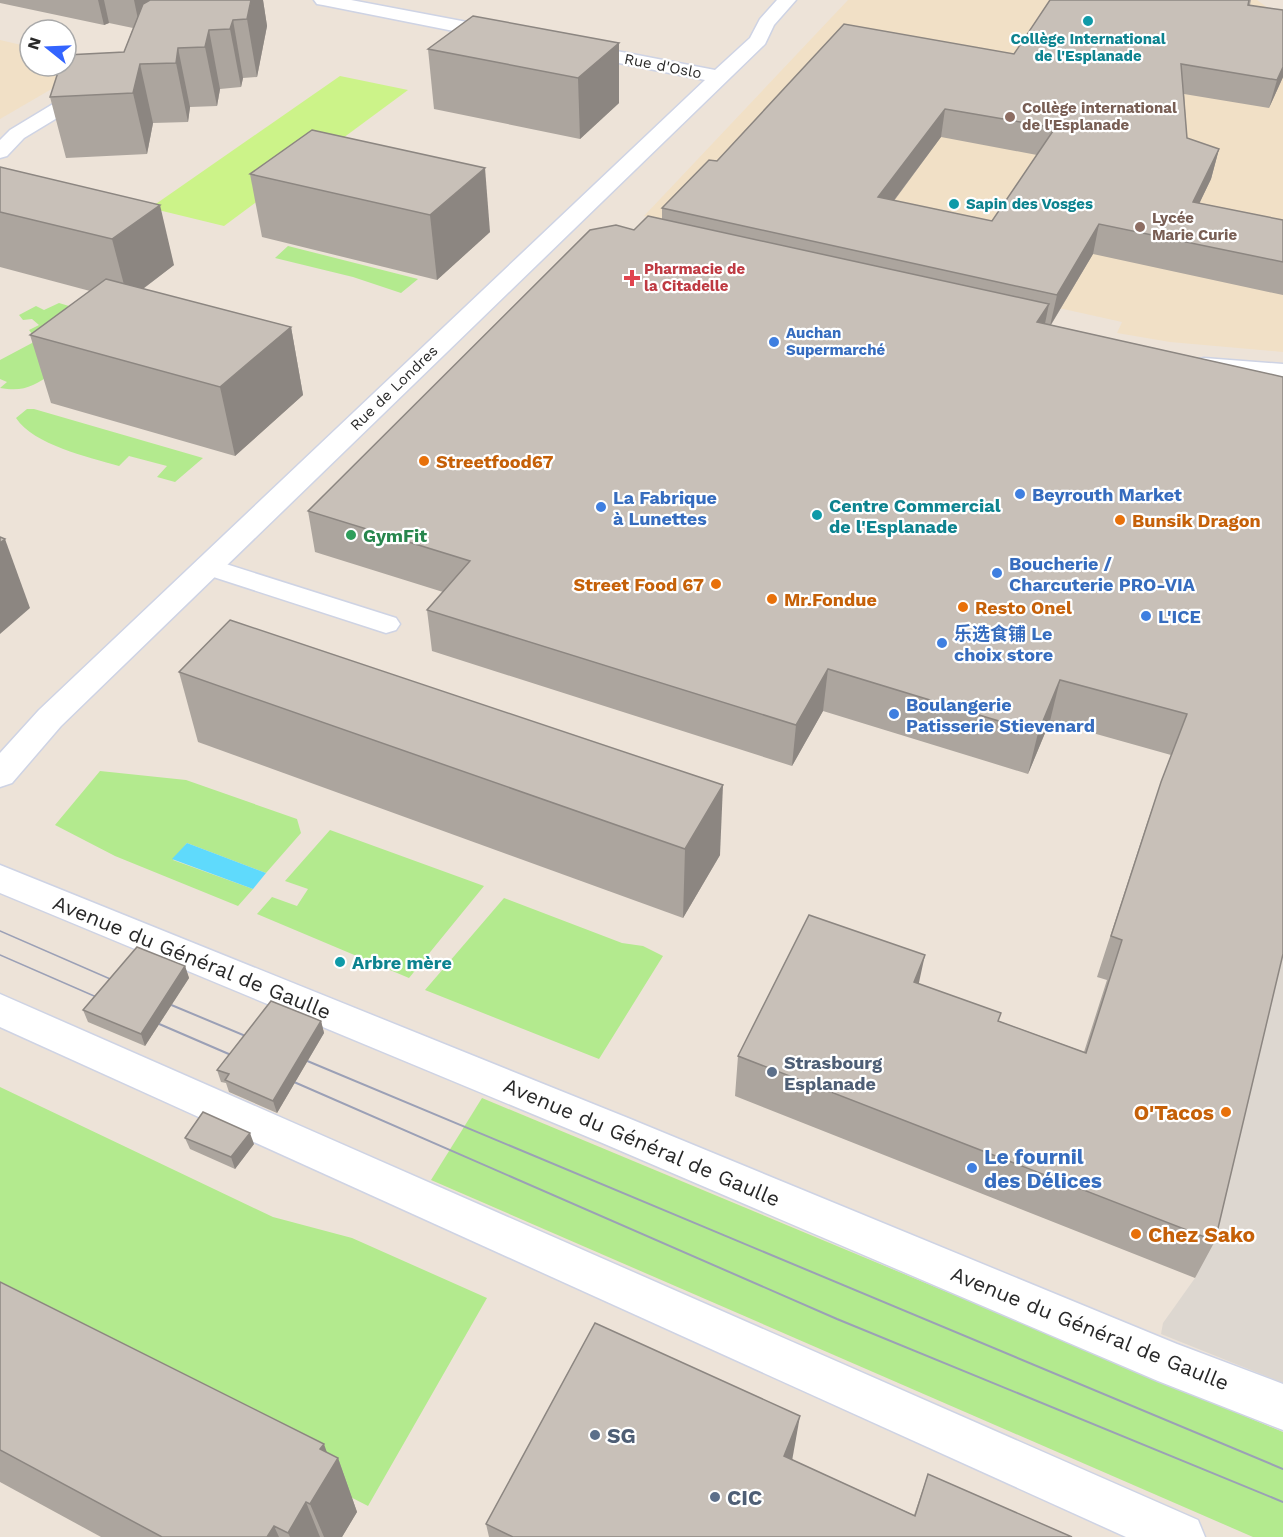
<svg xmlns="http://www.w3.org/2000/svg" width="1283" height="1537" font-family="'Work Sans','Noto Sans SC',sans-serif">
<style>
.education{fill:#f1e0c6}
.green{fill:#b3ea8e}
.pitch{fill:#ccf389}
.plaza{fill:#ddd7d0}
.water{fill:#5fdafc}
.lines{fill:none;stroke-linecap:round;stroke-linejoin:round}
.service-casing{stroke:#ced3e4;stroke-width:3}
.minor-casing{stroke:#ced3e4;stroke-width:3}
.tertiary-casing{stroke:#ced3e4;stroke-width:3}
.service{fill:#fff;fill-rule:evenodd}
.minor{fill:#fff;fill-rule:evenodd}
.tertiary{fill:#fff;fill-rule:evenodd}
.tram-far1{stroke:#9ba0b6;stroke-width:1.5}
.tram{stroke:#9ba0b6;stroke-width:2}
.wall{fill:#aca59e;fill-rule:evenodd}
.shaded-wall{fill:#8c8681}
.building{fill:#c8c0b8;stroke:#8c8681;stroke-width:1.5;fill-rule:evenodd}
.culture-dot{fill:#0f9aa8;stroke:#fff;stroke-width:2}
.education-dot{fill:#8d6e63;stroke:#fff;stroke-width:2}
.health-dot{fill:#e0444e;stroke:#fff;stroke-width:2}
.shop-dot{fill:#3f7fe0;stroke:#fff;stroke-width:2}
.food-dot{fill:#e8710a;stroke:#fff;stroke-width:2}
.leisure-dot{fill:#2e9e5b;stroke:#fff;stroke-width:2}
.service-dot{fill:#5c6f8a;stroke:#fff;stroke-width:2}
.labels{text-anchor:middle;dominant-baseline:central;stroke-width:4.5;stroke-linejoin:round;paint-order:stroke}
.far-culture-label{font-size:15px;font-weight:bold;fill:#0d838f;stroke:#fff}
.far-street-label{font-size:15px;fill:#292929;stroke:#fff}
.far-education-label{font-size:15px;font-weight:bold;fill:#785e54;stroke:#fff;text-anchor:start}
.far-health-label{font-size:15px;font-weight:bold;fill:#be3a42;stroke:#fff;text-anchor:start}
.far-shop-label{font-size:15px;font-weight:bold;fill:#366cbe;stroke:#fff;text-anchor:start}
.food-label{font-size:18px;font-weight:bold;fill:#c56008;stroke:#fff;text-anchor:start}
.shop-label{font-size:18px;font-weight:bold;fill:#366cbe;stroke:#fff;text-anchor:start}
.culture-label{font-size:18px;font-weight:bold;fill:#0d838f;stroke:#fff;text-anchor:start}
.leisure-label{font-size:18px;font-weight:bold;fill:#27864d;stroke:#fff;text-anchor:start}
.service-label{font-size:18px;font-weight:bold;fill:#4e5e75;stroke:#fff;text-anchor:start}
.near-street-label{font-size:21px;fill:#292929;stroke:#fff}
.near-food-label{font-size:21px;font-weight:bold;fill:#c56008;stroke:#fff;text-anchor:end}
.near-shop-label{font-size:21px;font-weight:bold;fill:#366cbe;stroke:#fff;text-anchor:start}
.near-service-label{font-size:21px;font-weight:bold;fill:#4e5e75;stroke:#fff;text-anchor:start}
</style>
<rect width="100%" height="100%" fill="#ede3d8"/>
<g class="education">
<polygon points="848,0 1257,0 1283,19 1283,352 1170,342 1117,333 1122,322 644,216"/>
<polygon points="0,40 30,47 30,66 66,66 66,55 98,62 0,119"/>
</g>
<g class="green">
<polygon points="288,246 418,279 401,293 353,277 275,258"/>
<path d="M59,303L69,306L53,373C33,386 25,392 0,388L7,382L0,379V360L32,343L35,338L29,330L39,325L32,319L23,320L19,315L36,306L44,310Z"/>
<path d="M27,409H34L203,458L175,482L157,477L167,466L129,456L119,466C88,457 34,445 16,418Z"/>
<polygon points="100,771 186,780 297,819 301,833 266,873 187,843 173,860 253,889 238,906 115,856 55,825"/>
<polygon points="330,830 484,886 409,978 257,914 272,897 297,906 308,889 285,881"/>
<polygon points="504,898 622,943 643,946 663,956 599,1059 425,990"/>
<polygon points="0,1087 273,1217 352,1238 487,1298 368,1506 0,1317"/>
<polygon points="482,1098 1283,1432 1283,1537 1253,1537 431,1180"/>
</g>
<polygon class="pitch" points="340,76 408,90 224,226 150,208"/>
<polygon class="plaza" points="1283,895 1283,1383 1161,1334 1163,1323 1195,1278"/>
<polygon class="water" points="187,843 266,873 253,889 172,859"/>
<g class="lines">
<defs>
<polygon id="service" points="207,558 396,618 400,624 396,630 386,633 198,572 194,566 198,560"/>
<g id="minor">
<polygon points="314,0 351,0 504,29 510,31 513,35 510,39 504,41 323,5 317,4"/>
<polygon points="777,0 796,0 774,25 765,44 61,726 12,783 0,787 0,753 39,710 705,80 568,53 566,49 568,45 575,43 715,70 750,38 760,19"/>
<polygon points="93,82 100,84 103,88 100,92 24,138 7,156 0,158 0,140 10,130 86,84"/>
<polygon points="1204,358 1283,364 1283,380 1195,370 1192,365 1195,360"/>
</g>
<g id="tertiary">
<polygon points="0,865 628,1118 1177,1344 1283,1384 1283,1430 1158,1381 600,1142 0,893"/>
<polygon points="0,994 1198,1520 1205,1537 1126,1537 0,1027"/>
</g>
</defs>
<use href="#service" class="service-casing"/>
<use href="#minor" class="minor-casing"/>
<use href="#tertiary" class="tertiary-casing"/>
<use href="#service" class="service"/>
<use href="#minor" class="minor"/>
<use href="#tertiary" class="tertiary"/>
<g class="tram-far1">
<polyline points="0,931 124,985"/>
<polyline points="0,955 101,999"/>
</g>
<g class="tram">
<polyline points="97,997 110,1003"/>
<polyline points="157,999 260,1042"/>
<polyline points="143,1017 245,1061"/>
<polyline points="293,1055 1283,1469"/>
<polyline points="278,1075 837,1319 1283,1502"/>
</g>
</g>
<g class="wall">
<polygon points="0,0 263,0 267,26 257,77 243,78 241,87 220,89 217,106 190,107 188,122 153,123 147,154 66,158 50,97 124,52 133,28 109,23 104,25 0,3"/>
<path d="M1050,0H1251L1250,5L1283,77L1269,108L1184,94L1187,138L1219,149L1211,179L1199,204L1283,220V295L1093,254L1051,325L1283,377L1215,1241L1195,1278L735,1096L738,1056L919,984L999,1021L1084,1052L1107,980L1097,977L1147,823L1171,755L1050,721L1028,774L823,711L792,766L432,651L427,610L443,592L315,552L308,511L634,230L662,219V208L717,161L1014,54ZM941,137L1037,155L992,221L894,201Z"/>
<polygon points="619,43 619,103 580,139 434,109 428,49"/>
<polygon points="312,130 490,232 437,280 262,237 250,174"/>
<polygon points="0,167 174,265 143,289 291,327 303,395 235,456 51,403 30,335 90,291 0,267"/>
<polygon points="179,672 720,855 683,918 198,742"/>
<polygon points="185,966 189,978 145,1046 88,1022 83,1010"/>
<polygon points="321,1021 324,1033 277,1113 229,1092 226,1083 221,1082 217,1070"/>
<polygon points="185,1138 254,1144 235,1169 190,1149"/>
<polygon points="0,1282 338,1458 357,1512 342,1537 101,1537 0,1482"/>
<polygon points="792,1460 914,1515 928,1474 1072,1537 489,1537 486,1524"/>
</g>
<g class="shaded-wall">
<polygon points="98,0 104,0 109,23 104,25"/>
<polygon points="134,0 189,0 140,29"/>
<polygon points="251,0 263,0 267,26 257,77 247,19"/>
<polygon points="233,20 243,78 241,87 230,29"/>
<polygon points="209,30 220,89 217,106 205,47"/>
<polygon points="619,43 619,103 580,139 578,78"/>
<polygon points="178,48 190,107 188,122 176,63"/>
<polygon points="140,64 153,123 147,154 133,93"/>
<polygon points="1283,67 1283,77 1269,108 1277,80"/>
<polygon points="945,109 941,137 874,227 878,197"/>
<polygon points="1219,149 1211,179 1185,233 1193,202"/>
<polygon points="485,168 490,232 437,280 430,215"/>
<polygon points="160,205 174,265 128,300 112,239"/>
<polygon points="1099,224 1093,254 1050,326 1057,295"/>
<polygon points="1049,304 1041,343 1037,322"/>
<polygon points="291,327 303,395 235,456 220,387"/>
<polygon points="5,539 30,608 0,634 0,543"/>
<polygon points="828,669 823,711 792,766 796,725"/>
<polygon points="1060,680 1050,721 1028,774 1038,733"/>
<polygon points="723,785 720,855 683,918 685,849"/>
<polygon points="925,955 916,996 914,982"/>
<polygon points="185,966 189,978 145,1046 141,1034"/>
<polygon points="321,1021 324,1033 277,1113 273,1101"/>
<polygon points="250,1133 254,1144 235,1169 231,1157"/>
<polygon points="800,1416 792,1461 784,1456"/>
<polygon points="324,1444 332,1467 338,1458 357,1512 342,1537 324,1537 310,1504 320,1449"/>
<polygon points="306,1502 320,1537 290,1537 288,1533"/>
<polygon points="274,1526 279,1537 267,1537"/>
</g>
<g class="building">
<polygon points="150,0 251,0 247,19 233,20 230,29 209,30 205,47 178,48 176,63 140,64 133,93 50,97 60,66 66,66 66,55 124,52 143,4"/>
<path d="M1050,0H1249L1248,5L1283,10V67L1277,80L1181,64L1187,138L1219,149L1193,202L1283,220V262L1099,224L1057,295L662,208L709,160L717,161L844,24L1014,54ZM945,109L1055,128L992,221L878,197Z"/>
<polygon points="473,16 619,43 578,78 428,49"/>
<polygon points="312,130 485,168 430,215 250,174"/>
<polygon points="0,167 160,205 112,239 0,212"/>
<polygon points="648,216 1049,304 1037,322 1283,377 1283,954 1215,1241 738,1056 809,915 925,955 914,982 1001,1013 998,1021 1086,1053 1122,940 1111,936 1161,782 1187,714 1060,680 1038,733 828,669 796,725 427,610 470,561 308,511 590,230 616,225 634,230"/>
<polygon points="106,279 291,327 220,387 30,335"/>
<polygon points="0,537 5,539 0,543"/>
<polygon points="230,620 723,785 685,849 179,672"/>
<polygon points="137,947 185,966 141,1034 83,1010"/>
<polygon points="271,1001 321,1021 273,1101 225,1080 229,1074 217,1070"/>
<polygon points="203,1112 250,1133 231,1157 185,1138"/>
<polygon points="0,1282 324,1444 320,1449 338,1458 310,1504 306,1502 288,1533 274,1526 267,1537 162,1537 0,1450"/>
<polygon points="595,1323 800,1416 784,1456 915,1516 928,1474 1072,1537 513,1537 486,1524"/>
</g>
<g class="culture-dot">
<circle cx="1088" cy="21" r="6"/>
<circle cx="954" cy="204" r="6"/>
<circle cx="817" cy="515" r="6"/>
<circle cx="340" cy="962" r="6"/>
</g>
<g class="education-dot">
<circle cx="1010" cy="117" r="6"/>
<circle cx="1140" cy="227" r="6"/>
</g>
<path class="health-dot" d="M629 269h6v6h6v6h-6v6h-6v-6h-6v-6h6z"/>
<g class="shop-dot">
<circle cx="774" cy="342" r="6"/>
<circle cx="1020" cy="494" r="6"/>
<circle cx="601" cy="507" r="6"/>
<circle cx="997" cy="573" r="6"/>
<circle cx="1146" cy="616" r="6"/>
<circle cx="942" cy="643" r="6"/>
<circle cx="894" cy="714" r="6"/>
<circle cx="972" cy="1168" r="6"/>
</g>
<g class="food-dot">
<circle cx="424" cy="461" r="6"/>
<circle cx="1120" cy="520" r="6"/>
<circle cx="716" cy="584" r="6"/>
<circle cx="772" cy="599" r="6"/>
<circle cx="963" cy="607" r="6"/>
<circle cx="1226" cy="1112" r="6"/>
<circle cx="1136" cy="1234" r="6"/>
</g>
<circle class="leisure-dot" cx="351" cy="535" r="6"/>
<g class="service-dot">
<circle cx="772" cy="1072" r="6"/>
<circle cx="595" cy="1435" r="6"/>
<circle cx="715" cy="1497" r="6"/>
</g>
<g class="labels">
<g class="far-culture-label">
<text x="1088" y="39">Collège International<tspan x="1088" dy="17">de l'Esplanade</tspan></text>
<text x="966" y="204" text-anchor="start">Sapin des Vosges</text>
</g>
<g class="far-street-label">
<text transform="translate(663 66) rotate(11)">Rue d'Oslo</text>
<text transform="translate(394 388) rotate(-44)">Rue de Londres</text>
</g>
<g class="far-education-label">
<text x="1022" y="108">Collège international<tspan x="1022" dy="17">de l'Esplanade</tspan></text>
<text x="1152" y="218">Lycée<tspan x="1152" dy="17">Marie Curie</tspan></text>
</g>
<g class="far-health-label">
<text x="644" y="269">Pharmacie de<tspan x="644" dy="17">la Citadelle</tspan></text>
</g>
<g class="far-shop-label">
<text x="786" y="333">Auchan<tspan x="786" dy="17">Supermarché</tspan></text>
</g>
<g class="food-label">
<text x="436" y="461">Streetfood67</text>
<text x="1132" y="520">Bunsik Dragon</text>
<text x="704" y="584" text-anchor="end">Street Food 67</text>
<text x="784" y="599">Mr.Fondue</text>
<text x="975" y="607">Resto Onel</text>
</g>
<g class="shop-label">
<text x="1032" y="494">Beyrouth Market</text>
<text x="613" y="497">La Fabrique<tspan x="613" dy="21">à Lunettes</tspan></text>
<text x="1009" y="563">Boucherie /<tspan x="1009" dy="21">Charcuterie PRO-VIA</tspan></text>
<text x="1158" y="616">L'ICE</text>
<text x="954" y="633">乐选食铺 Le<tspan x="954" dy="21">choix store</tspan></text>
<text x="906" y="704">Boulangerie<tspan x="906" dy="21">Patisserie Stievenard</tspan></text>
</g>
<g class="culture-label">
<text x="829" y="505">Centre Commercial<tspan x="829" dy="21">de l'Esplanade</tspan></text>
<text x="352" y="962">Arbre mère</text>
</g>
<g class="leisure-label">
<text x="363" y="535">GymFit</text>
</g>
<g class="service-label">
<text x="784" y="1062">Strasbourg<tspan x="784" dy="21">Esplanade</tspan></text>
</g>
<g class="near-street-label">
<text transform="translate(192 957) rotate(22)">Avenue du Général de Gaulle</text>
<text transform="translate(642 1142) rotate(23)">Avenue du Général de Gaulle</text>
<text transform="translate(1090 1328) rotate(22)">Avenue du Général de Gaulle</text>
</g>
<g class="near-food-label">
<text x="1214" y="1112">O'Tacos</text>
<text x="1148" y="1234" text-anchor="start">Chez Sako</text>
</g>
<g class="near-shop-label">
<text x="984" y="1156">Le fournil<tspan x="984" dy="24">des Délices</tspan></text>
</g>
<g class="near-service-label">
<text x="607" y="1435">SG</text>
<text x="727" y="1497">CIC</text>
</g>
</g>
<g transform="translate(48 48) rotate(288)"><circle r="28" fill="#ffffff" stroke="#a9a9a9" stroke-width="1.5"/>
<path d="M0-4.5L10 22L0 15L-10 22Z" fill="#3364ff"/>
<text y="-9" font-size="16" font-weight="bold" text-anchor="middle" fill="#292929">N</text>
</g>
</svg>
